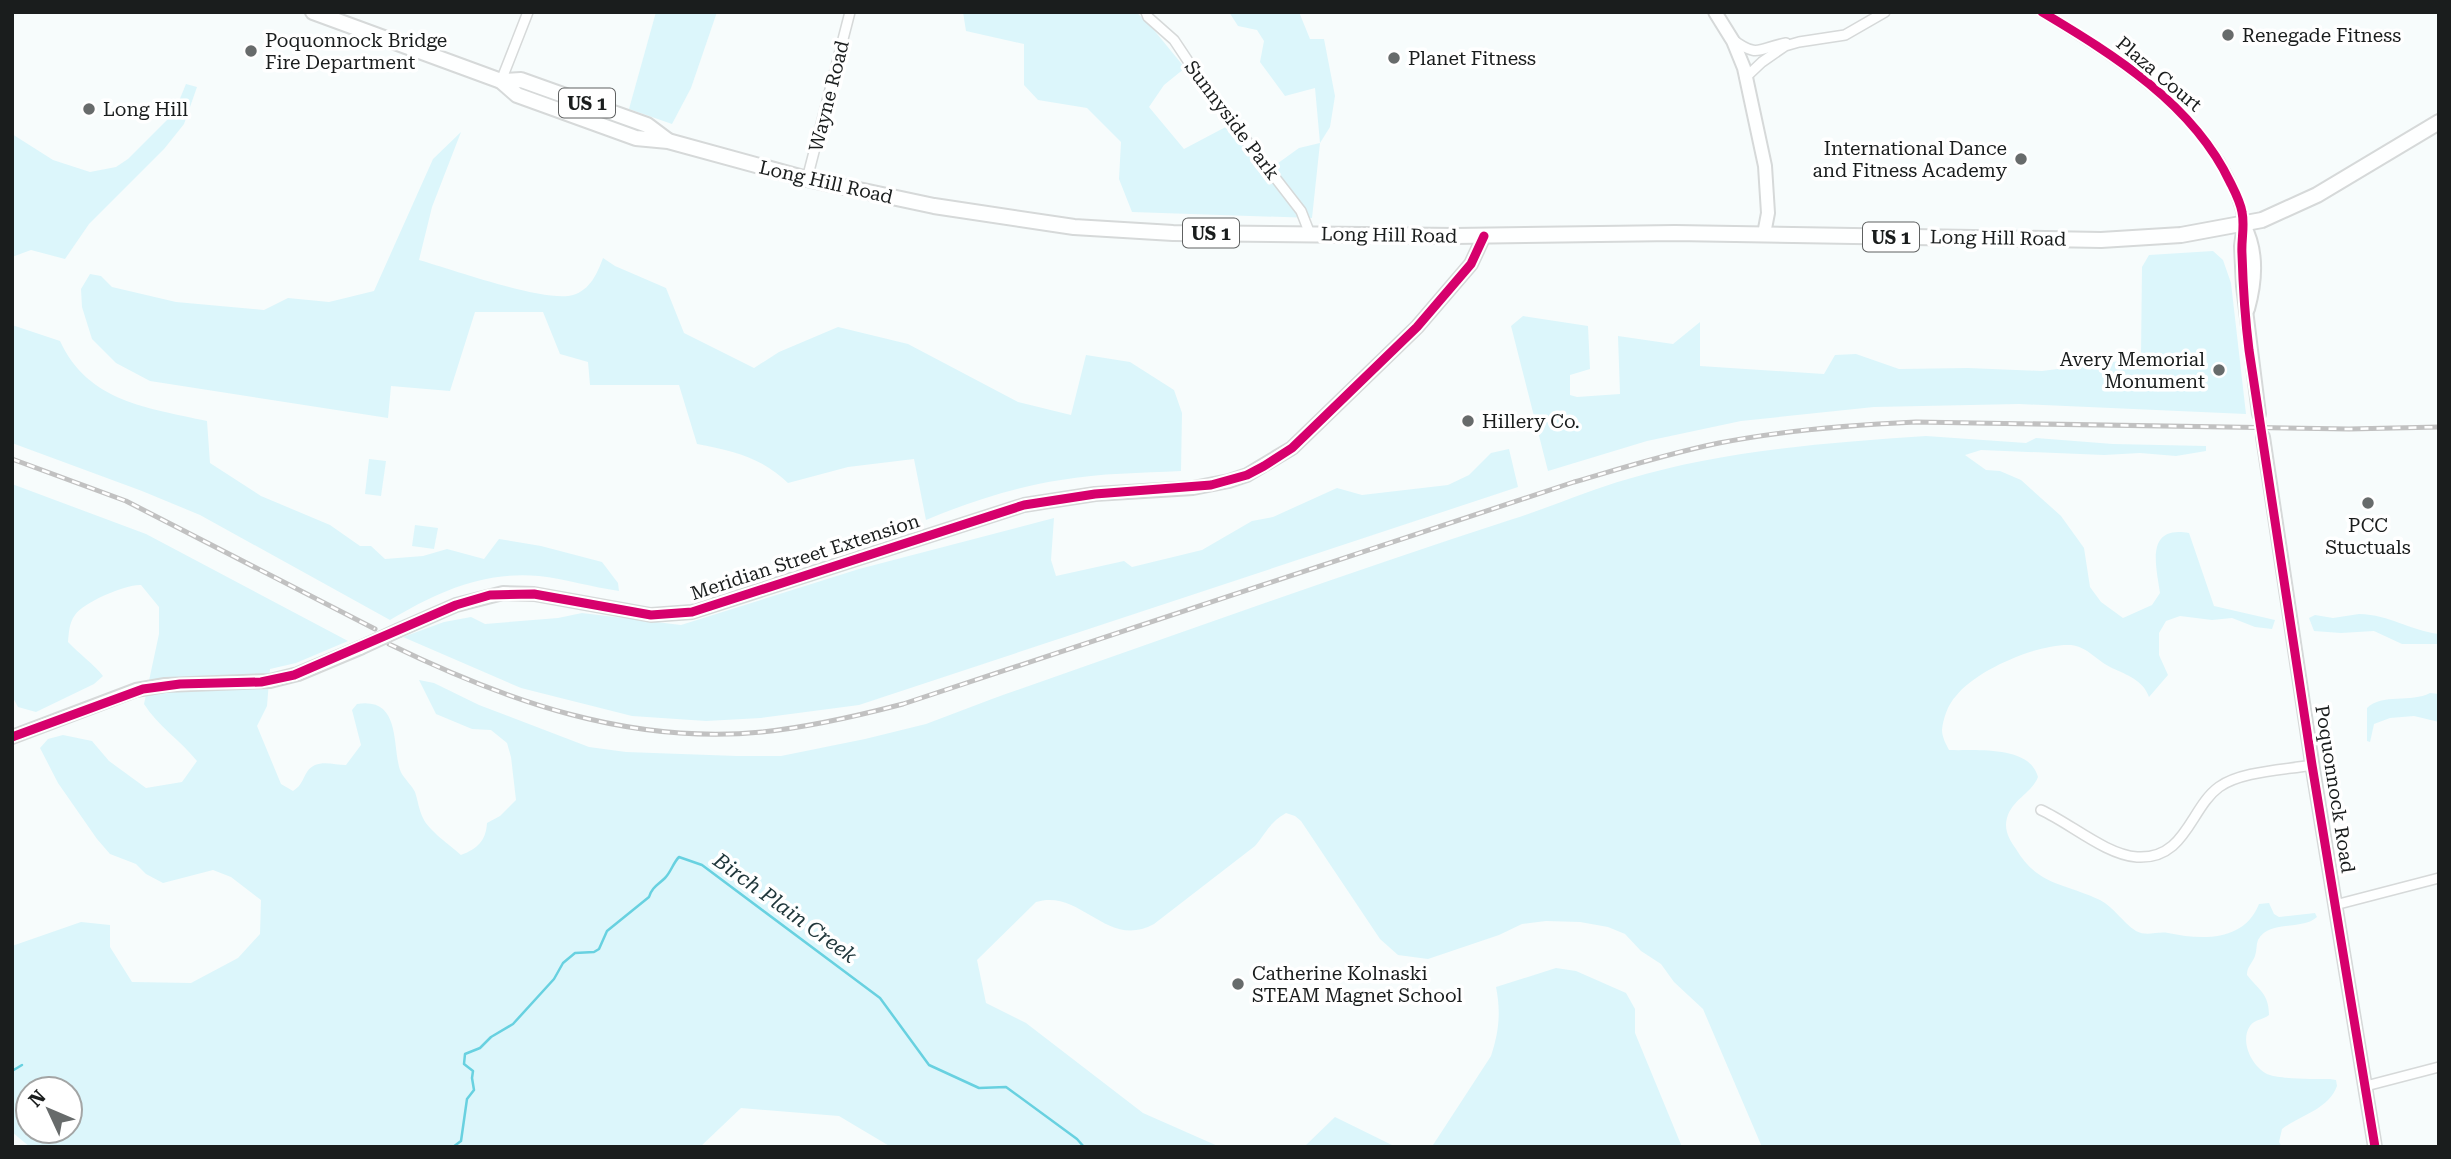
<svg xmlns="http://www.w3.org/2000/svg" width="2451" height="1159" font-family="'Roboto Serif',serif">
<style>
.green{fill:#dcf6fb;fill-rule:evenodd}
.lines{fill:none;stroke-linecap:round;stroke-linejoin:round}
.stream{stroke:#68d1e0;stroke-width:2.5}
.secondary-tunnel{stroke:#d6dbdb;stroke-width:12;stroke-dasharray:12 6;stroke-linecap:butt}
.street-casing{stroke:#d6d9d9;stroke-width:12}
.secondary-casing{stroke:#d6d9d9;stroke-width:16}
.primary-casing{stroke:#d6d9d9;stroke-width:18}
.street{stroke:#feffff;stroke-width:9}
.secondary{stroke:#feffff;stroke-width:12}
.primary{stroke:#feffff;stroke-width:14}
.rail-casing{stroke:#c1c1c1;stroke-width:5}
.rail{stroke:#fff;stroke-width:2.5;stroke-dasharray:8;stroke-linecap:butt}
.secondary-bridge-casing{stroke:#d6d9d9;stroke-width:16;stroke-linecap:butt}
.secondary-bridge{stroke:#feffff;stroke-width:12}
.cycleway-casing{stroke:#fff;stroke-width:13}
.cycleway{stroke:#d6006c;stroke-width:9}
.poi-dot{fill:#676b6b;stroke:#fff;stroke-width:2.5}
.labels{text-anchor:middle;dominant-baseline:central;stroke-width:7;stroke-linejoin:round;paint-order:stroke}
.shield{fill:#fff;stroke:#5f6161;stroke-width:2}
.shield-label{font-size:18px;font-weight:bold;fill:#1a1d1d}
.poi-label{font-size:19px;fill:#1a1d1d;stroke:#fff;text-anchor:start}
.street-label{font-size:19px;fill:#1a1d1d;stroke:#fff}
.water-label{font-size:21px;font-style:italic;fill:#20373b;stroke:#fff}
</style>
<rect width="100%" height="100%" fill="#f7fcfc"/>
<g class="green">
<polygon points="656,12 717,12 691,88 672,124 629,109"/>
<polygon points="963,12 1136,12 1149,24 1185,68 1164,85 1149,107 1184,149 1237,121 1274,166 1299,148 1320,143 1315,88 1285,96 1260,62 1264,41 1257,30 1238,26 1229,12 1299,12 1310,39 1324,39 1335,96 1330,127 1320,143 1312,218 1132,212 1119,179 1121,142 1087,108 1038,100 1024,85 1024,44 966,31"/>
<polygon points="186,84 197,87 184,124 164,149 89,224 65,259 31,250 12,257 12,134 53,160 90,172 116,167 128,159 174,113"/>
<path d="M461,132L432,207L419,260C451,269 545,303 573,295C590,290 597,274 603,258L615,266L666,288L684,333L754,368L779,352L838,327L908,344L1018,402L1071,415L1086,355L1130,362L1174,390L1182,413L1181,471C1141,473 1101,473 1061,480C1014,487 969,502 926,520L914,459L848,467L788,483C761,457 733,451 697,444L679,385H590L588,362L560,354L543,312H475L450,391L391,386L388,418L150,381L116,363L92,339L82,307L81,289L90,274L101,276L112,287L176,302L264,310L288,298L329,302L374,291L433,159Z"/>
<polygon points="2213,251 2223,260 2231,283 2246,414 2019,404 1874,407 1741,421 1647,441 1548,471 1511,326 1523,316 1588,326 1590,369 1570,375 1570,395 1577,397 1620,394 1618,336 1673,344 1700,322 1700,366 1824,374 1835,355 1856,354 1899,369 1968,368 2042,371 2136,359 2141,356 2142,267 2149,255"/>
<path d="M12,325L60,341C88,402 148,408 207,421L210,463L261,496L330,525L360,546H371L385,559L423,556L447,549L484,559L499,539L541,546L602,562L618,583L619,591C592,587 565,579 539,576C483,571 437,592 390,620L200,515L142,491L12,443Z"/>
<path d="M1926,436L2026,443L2036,438L2113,444L2206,446V451L2176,456L2140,453L2104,455L1981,450L1965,455L1986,470L2000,471L2021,480L2061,516L2084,548L2090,587L2101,602L2123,618L2152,605L2160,593C2156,565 2145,525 2189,533L2214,606L2275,620L2272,629L2255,627L2232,618L2212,620L2180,616L2166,621L2159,633V655L2168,675L2149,697C2143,680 2127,675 2112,668C2097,661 2088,647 2071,645C2039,643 1976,670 1956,696C1948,704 1943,719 1942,730C1942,737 1946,744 1949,750C1974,751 2030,745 2038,777C2031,795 2007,801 2006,825C2006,834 2011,842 2016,849C2038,886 2064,883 2100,900C2115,908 2122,922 2136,931C2147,937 2157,931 2168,933C2202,940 2244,942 2259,904L2269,903L2274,914L2279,917L2315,913L2317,917C2302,931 2269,919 2258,940C2256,945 2257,950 2255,956C2252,964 2247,966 2247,975C2259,990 2269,994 2269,1015C2263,1020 2255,1019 2250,1026C2239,1042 2253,1069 2270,1075C2280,1079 2318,1079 2330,1079L2336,1080L2337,1086C2328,1110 2300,1115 2282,1129L2279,1142L2282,1147H1762L1703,1009L1674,982L1661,964L1641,951L1625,934L1608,927L1580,922L1546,921L1522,924L1499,935L1428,959L1398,955L1380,939L1301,821L1295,816L1286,813C1269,823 1267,832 1255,846L1154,924C1107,950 1081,888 1036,902L977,960L986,1003L1026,1023L1143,1113L1220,1147H891L839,1116L741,1108L700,1147H30L12,1132V946L81,922L110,925V947L132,982L191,983L238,958L260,934L261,900L231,877L213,870L163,883L146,874L136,864L110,854L97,839L58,783L40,748L48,739L63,735L92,741L109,761L146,788L182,782L197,761C180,740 158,726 144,704L159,634V607L141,585C126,584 84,602 75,615C69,623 69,632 68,642C79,654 93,663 103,676L94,684L36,712L18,707L12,696V484L146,534L348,641L296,663L270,669L267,706L257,726L281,784L293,791C302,785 302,780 307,772C316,758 333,765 346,765L361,745L352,710L357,704C401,697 392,745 400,770C403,778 411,784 415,792C418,801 419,810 423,818C428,830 451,846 461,855C477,849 486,841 487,823L500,816L516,800L511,757L507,743L491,730L472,729L436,714L419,680L434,683L479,705L589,747L626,752L737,756H781L865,739L926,724L992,699C1165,638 1338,576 1513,519C1551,507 1589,490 1628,479C1724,450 1826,443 1926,436ZM28,1089H70V1131H28Z"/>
<polygon points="1509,449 1518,487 859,705 761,718 706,721 632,716 521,688 403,637 444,622 471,617 485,624 558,618 582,613 681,625 859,569 1054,518 1051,560 1056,576 1124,561 1132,567 1202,550 1252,521 1273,517 1337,488 1362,495 1448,485 1469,475 1491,453"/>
<polygon points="369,459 386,461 381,496 365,494"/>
<polygon points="415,525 438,528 434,549 412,546"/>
<path d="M2359,614C2391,615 2408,630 2439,634V644H2402L2374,631L2341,633L2314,631L2309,618L2315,615L2333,618Z"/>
<path d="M2430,693L2439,694V722L2414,716L2390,718L2374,724L2370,742L2367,741V708C2382,693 2411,703 2430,693Z"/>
<path d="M1556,968L1576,971L1626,993L1635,1009V1033L1682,1147H1427L1433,1145L1491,1056C1499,1032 1501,1012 1496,987Z"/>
<polygon points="1335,1117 1396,1147 1304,1147"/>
</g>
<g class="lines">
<g class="stream">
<polyline points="12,1071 22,1065"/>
<path d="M453,1147L461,1141L467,1099L474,1090L472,1078L473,1071L464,1064L465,1054L480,1048L491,1037L513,1024L554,979L563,963L575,953L594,952L599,949L607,931L649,897C652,887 658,885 665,878C671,872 673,863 679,857L702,865L880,998L929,1065L979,1088L1006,1087L1077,1139L1084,1147"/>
</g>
<polyline class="secondary-tunnel" points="2259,414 2263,437"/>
<defs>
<g id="street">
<polyline points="1146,12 1148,17 1174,40 1208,91 1301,211 1310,234"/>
<path d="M2042,12C2121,60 2227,126 2244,224"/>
<path d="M1732,39C1759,59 1758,48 1786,43"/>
<polyline points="1745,78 1762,62 1785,46 1799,42 1845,35 1885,12"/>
<polyline points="501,81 528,12"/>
<polyline points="807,179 850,12"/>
<path d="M2041,810C2070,823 2106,855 2137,857C2186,860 2190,808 2219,787C2241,771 2285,770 2312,765"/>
<polyline points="2335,905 2439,878"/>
<polyline points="2366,1086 2439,1067"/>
</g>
<g id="secondary">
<polyline points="1715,12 1733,41 1744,68 1765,166 1768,213 1764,234"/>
<polyline points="2244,224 2241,246 2243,286 2259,414"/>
<path d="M2244,225C2258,251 2256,280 2248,309"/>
<polyline points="2263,437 2314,776 2375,1147"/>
<polyline points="399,630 456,605 503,593 534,594 651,615 692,612 1024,505 1095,494 1193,488 1229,481 1247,475 1292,448 1417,327 1471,264 1484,236"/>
<polyline points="12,737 136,690 165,685 270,681 298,674 360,648"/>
</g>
<g id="primary">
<polyline points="313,12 501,81 521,80 647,125 667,140"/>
<polyline points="501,81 517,95 636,138 668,141 807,179 934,206 1074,227 1173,233 1455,236 1675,233 2101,240 2181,235 2262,220 2317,195 2439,122"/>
</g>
</defs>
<use href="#street" class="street-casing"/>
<use href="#secondary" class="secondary-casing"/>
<use href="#primary" class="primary-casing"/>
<use href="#street" class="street"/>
<use href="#secondary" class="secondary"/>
<use href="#primary" class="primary"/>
<defs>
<g id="rail">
<polyline points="12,459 126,501 375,629"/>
<path d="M389,644C506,701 630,745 762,732C810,727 857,716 903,704L1574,482C1622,468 1670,453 1719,443C1784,430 1850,425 1916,422L2349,429L2439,427"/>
</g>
</defs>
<use href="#rail" class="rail-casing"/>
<use href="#rail" class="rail"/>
<defs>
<polyline id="secondary-bridge" points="360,648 399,630"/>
</defs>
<use href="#secondary-bridge" class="secondary-bridge-casing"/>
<use href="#secondary-bridge" class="secondary-bridge"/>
<defs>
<g id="cycleway">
<path d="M2042,12C2114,55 2193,104 2230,182C2235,192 2240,201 2242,212C2245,226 2241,240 2242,254C2243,286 2245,318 2249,350L2312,765L2375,1147"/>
<polyline points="12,737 143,689 180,684 261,682 294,675 456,605 490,595 534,594 651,615 692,612 1024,505 1095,494 1211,485 1247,475 1264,466 1292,448 1417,327 1471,264 1484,236"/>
</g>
</defs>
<use href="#cycleway" class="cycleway-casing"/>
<use href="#cycleway" class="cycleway"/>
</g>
<g class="poi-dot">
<circle cx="2228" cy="35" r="7"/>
<circle cx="251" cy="51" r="7"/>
<circle cx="1394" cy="58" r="7"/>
<circle cx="89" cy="109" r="7"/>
<circle cx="2021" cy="159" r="7"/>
<circle cx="2219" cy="370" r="7"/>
<circle cx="1468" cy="421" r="7"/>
<circle cx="2368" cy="503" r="7"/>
<circle cx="1238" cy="984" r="7"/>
</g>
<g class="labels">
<g class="shield">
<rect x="559" y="88.5" width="56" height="29" rx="5"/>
<rect x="1183" y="218.5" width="56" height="29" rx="5"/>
<rect x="1863" y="222.5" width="56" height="29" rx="5"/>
</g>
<g class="shield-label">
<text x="587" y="103">US 1</text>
<text x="1211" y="233">US 1</text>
<text x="1891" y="237">US 1</text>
</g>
<g class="poi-label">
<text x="2242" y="35">Renegade Fitness</text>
<text x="265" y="40">Poquonnock Bridge<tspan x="265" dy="22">Fire Department</tspan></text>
<text x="1408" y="58">Planet Fitness</text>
<text x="103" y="109">Long Hill</text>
<text x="2007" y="148" text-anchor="end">International Dance<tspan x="2007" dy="22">and Fitness Academy</tspan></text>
<text x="2205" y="359" text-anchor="end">Avery Memorial<tspan x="2205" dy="22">Monument</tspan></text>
<text x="1482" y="421">Hillery Co.</text>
<text x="2368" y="525" text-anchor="middle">PCC<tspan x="2368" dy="22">Stuctuals</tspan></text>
<text x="1252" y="973">Catherine Kolnaski<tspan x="1252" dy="22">STEAM Magnet School</tspan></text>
</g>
<g class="street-label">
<text transform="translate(2159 74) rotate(40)">Plaza Court</text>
<text transform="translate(829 96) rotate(-76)">Wayne Road</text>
<text transform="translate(1232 120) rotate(53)">Sunnyside Park</text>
<text transform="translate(826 182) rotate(13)">Long Hill Road</text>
<text transform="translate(1389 235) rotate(1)">Long Hill Road</text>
<text transform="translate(1998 238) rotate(1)">Long Hill Road</text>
<text transform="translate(805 557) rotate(-18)">Meridian Street Extension</text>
<text transform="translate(2335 789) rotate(81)">Poquonnock Road</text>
</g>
<g class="water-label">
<text transform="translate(785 908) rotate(36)">Birch Plain Creek</text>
</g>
</g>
<rect width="2451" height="1159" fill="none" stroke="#1a1d1d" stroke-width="28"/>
<g transform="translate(49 1110) rotate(314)"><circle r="33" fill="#ffffff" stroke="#a3a5a5" stroke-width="2"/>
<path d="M0-5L12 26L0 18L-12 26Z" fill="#676b6b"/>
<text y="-10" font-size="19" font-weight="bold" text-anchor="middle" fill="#1a1d1d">N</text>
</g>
</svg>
